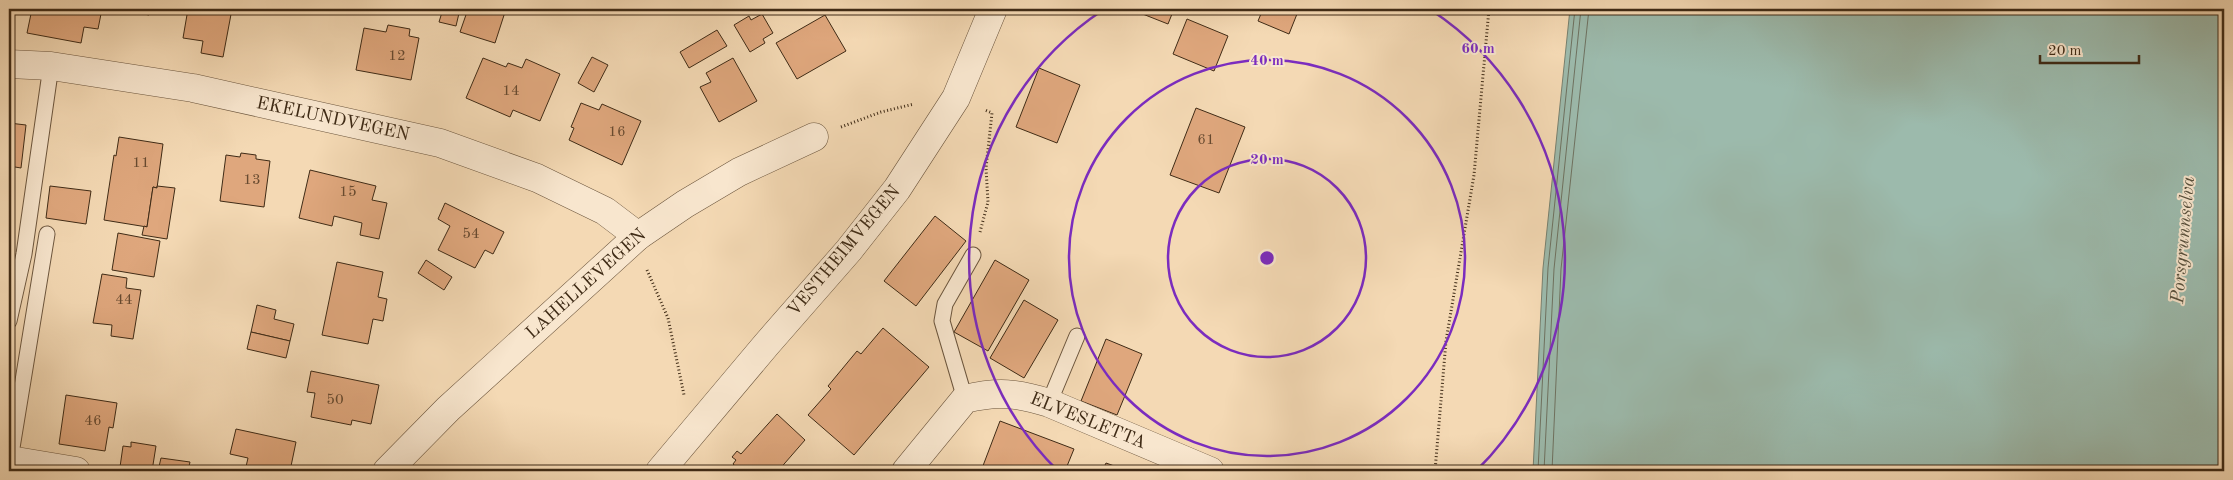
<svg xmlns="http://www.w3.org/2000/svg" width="2233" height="480" font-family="'Old Standard TT',serif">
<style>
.water{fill:#9cbaac;stroke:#778170}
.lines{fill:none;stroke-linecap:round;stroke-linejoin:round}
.shore{stroke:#6e7261;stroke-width:1}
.building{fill:#dfa77d;stroke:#3f2b16}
.lane-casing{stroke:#6c563e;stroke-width:17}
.street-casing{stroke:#6c563e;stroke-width:29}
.path{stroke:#3f2b16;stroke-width:3;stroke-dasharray:1 2.5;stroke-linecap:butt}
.lane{stroke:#f8e6ce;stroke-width:15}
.street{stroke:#f8e6ce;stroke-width:28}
.ring{fill:none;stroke:#7b2cbf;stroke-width:2.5}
.labels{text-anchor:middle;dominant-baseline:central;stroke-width:4;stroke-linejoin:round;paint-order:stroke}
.number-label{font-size:15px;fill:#674a30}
.street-label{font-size:18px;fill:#3f2b16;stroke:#f8e6ce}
.water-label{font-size:19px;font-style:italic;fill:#564f3c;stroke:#f8e6ce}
.centre{fill:#7b2cbf;stroke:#f8e6ce;stroke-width:2.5}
.ring-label{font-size:15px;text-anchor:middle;font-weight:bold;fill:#7b2cbf;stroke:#f8e6ce;stroke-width:4;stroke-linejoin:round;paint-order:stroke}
</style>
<rect width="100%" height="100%" fill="#f4d9b4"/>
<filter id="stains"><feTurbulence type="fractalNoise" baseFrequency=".004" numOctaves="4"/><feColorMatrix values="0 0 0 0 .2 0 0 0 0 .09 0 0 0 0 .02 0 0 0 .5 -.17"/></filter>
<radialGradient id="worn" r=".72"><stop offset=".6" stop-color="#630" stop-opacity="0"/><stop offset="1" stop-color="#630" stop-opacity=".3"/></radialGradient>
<polygon class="water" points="1570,9 2224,9 2224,471 1533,471 1543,268"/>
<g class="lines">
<g class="shore">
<polyline points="1538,471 1548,268 1575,9"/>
<polyline points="1544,471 1554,269 1581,9"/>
<polyline points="1552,471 1561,269 1589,9"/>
</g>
</g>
<g class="building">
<polygon points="32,9 102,9 98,29 84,27 81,43 27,33"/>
<polygon points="117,9 150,9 149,15"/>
<polygon points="188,9 232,9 223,57 201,53 203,41 183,38"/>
<polygon points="443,9 460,9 456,26 439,22"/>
<polygon points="468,9 506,9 495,43 460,32"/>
<polygon points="1130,9 1174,9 1168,24"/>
<polygon points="1263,9 1299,9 1289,34 1258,21"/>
<polygon points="762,14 773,33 763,39 765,43 750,52 734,25 749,16 751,20"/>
<polygon points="825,15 846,51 797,79 776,43"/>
<polygon points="1187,19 1228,36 1214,71 1173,54"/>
<polygon points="388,25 410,29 409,36 419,38 411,80 356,70 364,28 386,32"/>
<polygon points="717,30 727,46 689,68 680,52"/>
<polygon points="592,57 608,65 594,92 578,83"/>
<polygon points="483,58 506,67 508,63 522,68 526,59 560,74 540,121 513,110 510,117 466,98"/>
<polygon points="733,58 757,101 719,122 700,87 711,82 706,73"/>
<polygon points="1039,68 1080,85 1057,143 1016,127"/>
<polygon points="581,103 599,110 602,104 641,121 622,165 569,140 574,128 571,127"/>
<polygon points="1196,108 1245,127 1219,193 1170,175"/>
<polygon points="9,123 26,125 21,168 9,166"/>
<polygon points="119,137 163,144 157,188 153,187 147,227 104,220 114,155 116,156"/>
<polygon points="241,153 256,155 256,159 270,161 264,207 220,201 226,155 240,157"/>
<polygon points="310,170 376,186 372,200 387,203 379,239 360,235 362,223 334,216 332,226 299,218"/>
<polygon points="50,186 91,191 86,224 46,218"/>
<polygon points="157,186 175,188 167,239 142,235 144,226 147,227 153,187 157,188"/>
<polygon points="445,203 504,232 493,254 485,250 475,268 438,250 450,226 438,219"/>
<polygon points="935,216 966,241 916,306 884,281"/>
<polygon points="118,233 160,241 154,277 112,270"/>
<polygon points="426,260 452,277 444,290 418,273"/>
<polygon points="995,260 1029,280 988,351 954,332"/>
<polygon points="337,262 383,272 378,297 387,299 383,321 373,319 368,344 322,335"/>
<polygon points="102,274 127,278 126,288 141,290 133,339 111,336 112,325 93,323"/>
<polygon points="1024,300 1058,320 1024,378 990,358"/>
<polygon points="257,305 276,310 274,319 294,324 290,341 251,332"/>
<polygon points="883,328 929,367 854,455 808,415 831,389 828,386 857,351 861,354"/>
<polygon points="251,332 290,341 286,358 247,349"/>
<polygon points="1106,339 1142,354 1117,415 1081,401"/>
<polygon points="311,371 379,385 371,424 352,420 351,425 311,417 315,393 307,392"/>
<polygon points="66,395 117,403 113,428 109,427 105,451 59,444"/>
<polygon points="777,414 805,440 778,471 741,471 733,464 736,460 732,457 737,451 741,454"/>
<polygon points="1000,421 1074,449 1065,471 981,471"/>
<polygon points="236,429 296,442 290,471 245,471 248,458 230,454"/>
<polygon points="131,442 156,446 152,471 120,467 123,446 131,447"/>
<polygon points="161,458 190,462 188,471 158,471"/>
<polygon points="1106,463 1128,471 1102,471"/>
</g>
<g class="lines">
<defs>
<g id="lane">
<polyline points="9,321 24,254 51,66"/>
<polyline points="965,399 942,321 945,304 973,255"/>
<polyline points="1049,403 1077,336"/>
<polyline points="10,460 47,234"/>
</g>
<g id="street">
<polyline points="9,64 51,66 193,88 440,143 537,178 605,211 638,236"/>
<polyline points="10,460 76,471"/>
<polyline points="387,471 448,409 638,236 685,204 739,172 814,137"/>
<polyline points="660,471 766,345 849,250 897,189 956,98 993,9"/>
<path d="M906,471L965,399C998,391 1017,393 1049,403L1210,471"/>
</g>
</defs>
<use href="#lane" class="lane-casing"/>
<use href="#street" class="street-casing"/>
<g class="path">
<polyline points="841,127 881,112 914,104"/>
<polyline points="980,232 988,202 986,168 992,113 985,110"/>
<polyline points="647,270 668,318 684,395"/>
<polyline points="1435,471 1446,341 1474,175 1489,9"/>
</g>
<use href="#lane" class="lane"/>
<use href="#street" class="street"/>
</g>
<g class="ring">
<circle cx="1267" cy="258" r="99"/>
<circle cx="1267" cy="258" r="198"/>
<path d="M1058 471A298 298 0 0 1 1103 10M1431 10A298 298 0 0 1 1476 471"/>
</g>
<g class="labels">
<g class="number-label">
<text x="397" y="56">12</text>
<text x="511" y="91">14</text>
<text x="617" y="132">16</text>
<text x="1206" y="140">61</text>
<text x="141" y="163">11</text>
<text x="252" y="180">13</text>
<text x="348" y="192">15</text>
<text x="471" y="234">54</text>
<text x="124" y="300">44</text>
<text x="335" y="400">50</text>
<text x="93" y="421">46</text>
</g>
<g class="street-label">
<text transform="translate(333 119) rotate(12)">EKELUNDVEGEN</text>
<text transform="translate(844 251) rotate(-50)">VESTHEIMVEGEN</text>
<text transform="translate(586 284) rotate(-42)">LAHELLEVEGEN</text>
<text transform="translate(1088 421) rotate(22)">ELVESLETTA</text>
</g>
<g class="water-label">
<text transform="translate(2184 240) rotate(-85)">Porsgrunnselva</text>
</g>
</g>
<circle cx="1267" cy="258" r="8" class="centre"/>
<g class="ring-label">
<text x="1478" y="53">60 m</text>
<text x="1267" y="65">40 m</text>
<text x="1267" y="164">20 m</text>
</g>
<rect width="2233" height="480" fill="none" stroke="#f4d9b4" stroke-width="30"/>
<rect x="10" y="10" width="2213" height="460" fill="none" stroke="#3f2b16" stroke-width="2.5"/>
<rect x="15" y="15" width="2203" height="450" fill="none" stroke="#3f2b16"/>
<path d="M2040 55v8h99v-8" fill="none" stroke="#3f2b16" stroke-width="2.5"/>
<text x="2048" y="55" font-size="15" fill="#3f2b16" stroke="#f8e6ce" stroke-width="4" paint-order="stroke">20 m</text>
<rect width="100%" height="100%" filter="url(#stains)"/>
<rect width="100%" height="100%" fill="url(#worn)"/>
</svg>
